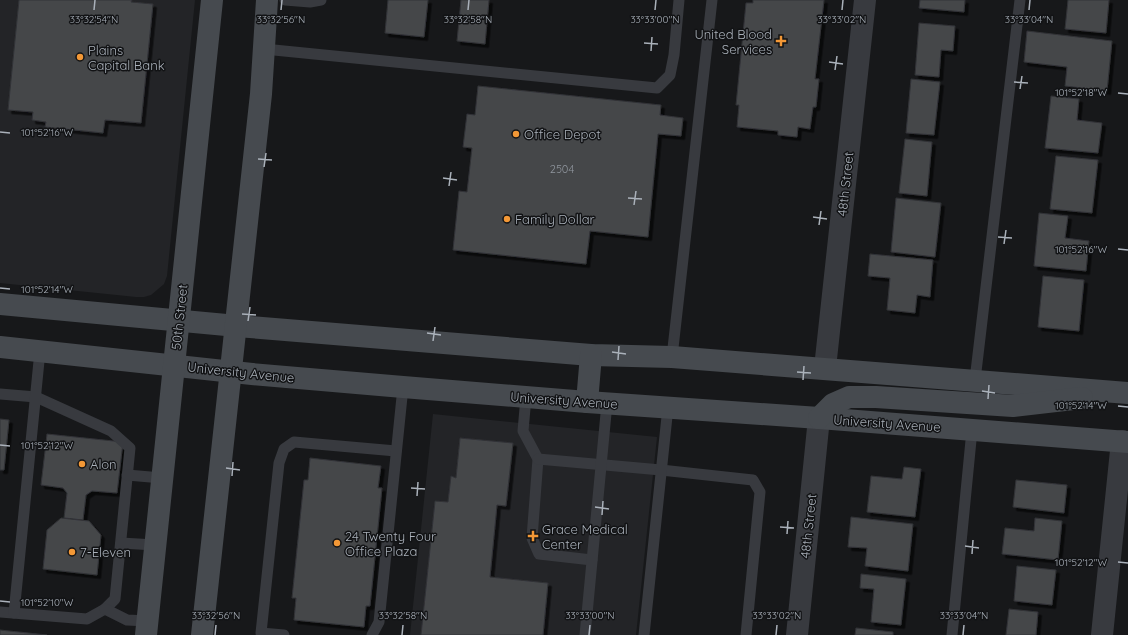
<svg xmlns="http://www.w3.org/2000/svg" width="1128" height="635" font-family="Quicksand,sans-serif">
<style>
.built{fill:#232427}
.building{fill:#44464a;stroke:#313236;filter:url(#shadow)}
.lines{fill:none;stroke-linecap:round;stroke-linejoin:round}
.service{stroke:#383a3f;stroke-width:11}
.minor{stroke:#383a3f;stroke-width:22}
.secondary{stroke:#464a4f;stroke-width:22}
.ticks{fill:none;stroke:#aab1ba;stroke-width:1.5}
.poi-dot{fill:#f39836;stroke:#121315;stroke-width:1.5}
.labels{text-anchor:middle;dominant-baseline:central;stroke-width:3;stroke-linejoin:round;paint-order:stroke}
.number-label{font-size:11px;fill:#90969e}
.poi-label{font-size:13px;fill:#aab1ba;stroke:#121315;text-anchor:start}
.street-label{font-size:13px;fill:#aab1ba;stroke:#121315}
.ticks-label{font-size:10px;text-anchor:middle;fill:#aab1ba;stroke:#121315;stroke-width:3;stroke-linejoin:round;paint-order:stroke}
</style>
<defs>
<filter id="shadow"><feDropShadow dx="3.5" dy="3.5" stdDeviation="0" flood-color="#0009"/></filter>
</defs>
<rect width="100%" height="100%" fill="#17181a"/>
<g class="built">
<polygon points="0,0 195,0 167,276 164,284 151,295 144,297 136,297 0,283"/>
<polygon points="433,414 657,437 636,635 410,635"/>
</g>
<g class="building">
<polygon points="19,0 132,0 131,2 153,4 141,123 105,120 103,133 45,127 46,122 32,120 33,112 8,110"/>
<polygon points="388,0 428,0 424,37 385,33"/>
<polygon points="461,0 489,0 485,44 457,41"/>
<polygon points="753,0 824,0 815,79 819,79 816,107 813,107 810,129 798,127 797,137 778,135 778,131 737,127 739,105 736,105 746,3 753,3"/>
<polygon points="920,0 965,0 964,12 919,8"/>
<polygon points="1068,0 1109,0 1106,33 1065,29"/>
<polygon points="919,23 955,26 953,51 941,50 939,77 915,75"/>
<polygon points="1027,31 1112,41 1107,91 1065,86 1067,67 1024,62"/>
<polygon points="911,79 940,82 934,135 906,133"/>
<polygon points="478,86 661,105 660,115 683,118 681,136 658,134 648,237 590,231 586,264 453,250 459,191 467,192 472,148 463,147 467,114 475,115"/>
<polygon points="1051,96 1079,99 1077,120 1102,123 1098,153 1045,148"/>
<polygon points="905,139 932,142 927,196 899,193"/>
<polygon points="1056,156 1098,160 1092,213 1050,209"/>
<polygon points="896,198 941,203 935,257 891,252"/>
<polygon points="1039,213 1068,216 1065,238 1089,241 1086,271 1034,266"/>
<polygon points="870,254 933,260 930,297 917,295 915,313 887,310 890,278 868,276"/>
<polygon points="1043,276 1084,280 1079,331 1038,327"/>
<polygon points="0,419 9,420 4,470 0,470"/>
<polygon points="47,434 123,442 117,493 92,491 86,495 83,520 64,518 67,493 63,488 41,485"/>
<polygon points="460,438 513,443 506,506 497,505 490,577 548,583 543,635 421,635 435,501 448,502 451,476 456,478"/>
<polygon points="310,458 381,466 378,488 382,488 370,606 366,606 364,627 294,620 296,598 292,598 304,480 308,480"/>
<polygon points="904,467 921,469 915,517 867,512 871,476 902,479"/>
<polygon points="1016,480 1067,485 1064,513 1013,507"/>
<polygon points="851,517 913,524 908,571 865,566 867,548 848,547"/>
<polygon points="61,518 89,521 101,535 97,575 43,569 47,530"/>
<polygon points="1035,518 1062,521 1058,560 1002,554 1005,528 1034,531"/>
<polygon points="1017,566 1056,570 1052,605 1014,601"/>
<polygon points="861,574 906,579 901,625 871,622 874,589 860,588"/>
<polygon points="1009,609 1038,612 1036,635 1006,635"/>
<polygon points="856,628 893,632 893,635 855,635"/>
<polygon points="0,630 47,635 0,635"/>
</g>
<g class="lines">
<g class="service">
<polyline points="285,0 310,2 321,0"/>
<polyline points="264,49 657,88 670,75 674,55 679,0"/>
<polyline points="672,357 712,0"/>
<polyline points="975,380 1020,0"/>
<polyline points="0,394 36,397 111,431 130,448 115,599 105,609 87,619 0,612"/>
<polyline points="526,397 523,431 538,459 532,538 539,554 592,560"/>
<polyline points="538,459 661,470 753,480 760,492 746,635"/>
<polyline points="127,475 162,478"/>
<polyline points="121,543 155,545"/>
<polyline points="105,609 127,620 148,621"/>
<polyline points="14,613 40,351"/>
<polyline points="284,635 261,633 279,463 284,449 294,442 396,451"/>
<polyline points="372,635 379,622 403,387"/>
<polyline points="585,635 607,403"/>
<polyline points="644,635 668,407"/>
<polyline points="952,635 972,430"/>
</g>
<g class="minor">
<polyline points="825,368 865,0"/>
<polyline points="797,635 819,418"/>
<polyline points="1102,635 1122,441"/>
</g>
<g class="secondary">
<polyline points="0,304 237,326 591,355 672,357 1128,393"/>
<polyline points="0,347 252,374 403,387 587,402 819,418 1128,442"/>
<polyline points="587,402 591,355"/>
<polyline points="819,418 833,404 849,397 876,397 1013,406 1082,398"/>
<polyline points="146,635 212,0"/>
<polyline points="202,635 261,94 267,0"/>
</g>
</g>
<path class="ticks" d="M94,10L95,0M281,10L282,0M468,10L469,0M655,10L656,0M842,10L843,0M1029,10L1030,0M644,43L658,44M651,51L652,37M829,62L843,64M835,70L837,56M1014,82L1028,83M1020,89L1022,76M1118,93L1128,94M0,132L10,133M258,159L272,160M264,167L266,153M443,178L457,180M449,186L451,172M628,198L642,199M634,205L636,191M813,217L827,219M819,225L821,211M998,237L1012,238M1004,244L1006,230M1118,249L1128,250M0,288L10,289M242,314L256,315M248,321L250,307M427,333L441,335M433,341L435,327M612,352L626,354M618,360L619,346M797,372L811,373M803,380L804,366M982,391L995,393M988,399L989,385M1118,406L1128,407M0,445L10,446M226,468L240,470M232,476L233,462M411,488L425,489M417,496L418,482M595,507L609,509M602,515L603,501M780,527L794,528M787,534L788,521M965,546L979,548M972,554L973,540M1118,562L1128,563M0,601L10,602M215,635L216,625M402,635L403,625M589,635L590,625M776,635L777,625M963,635L964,625"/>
<g class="poi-dot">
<path d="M779 35h4v4h4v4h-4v4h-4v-4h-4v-4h4z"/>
<circle cx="80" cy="57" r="4"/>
<circle cx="516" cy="134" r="4"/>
<circle cx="507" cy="219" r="4"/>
<circle cx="82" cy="464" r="4"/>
<path d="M531 530h4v4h4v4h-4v4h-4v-4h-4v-4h4z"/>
<circle cx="337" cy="543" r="4"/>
<circle cx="72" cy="552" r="4"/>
</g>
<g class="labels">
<g class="number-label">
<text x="562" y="169">2504</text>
</g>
<g class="poi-label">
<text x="772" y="34" text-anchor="end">United Blood<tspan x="772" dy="15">Services</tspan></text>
<text x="88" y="50">Plains<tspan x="88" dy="15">Capital Bank</tspan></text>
<text x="524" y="134">Office Depot</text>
<text x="515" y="219">Family Dollar</text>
<text x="90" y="464">Alon</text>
<text x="542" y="529">Grace Medical<tspan x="542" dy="15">Center</tspan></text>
<text x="345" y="536">24 Twenty Four<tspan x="345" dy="15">Office Plaza</tspan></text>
<text x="80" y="552">7-Eleven</text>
</g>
<g class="street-label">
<text transform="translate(845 184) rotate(-84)">48th Street</text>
<text transform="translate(179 317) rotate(-84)">50th Street</text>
<text transform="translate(241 372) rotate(6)">University Avenue</text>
<text transform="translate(564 400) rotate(4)">University Avenue</text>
<text transform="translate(887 423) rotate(4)">University Avenue</text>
<text transform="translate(808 526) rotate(-84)">48th Street</text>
</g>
</g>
<g class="ticks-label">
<text x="94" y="23">33°32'54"N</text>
<text x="281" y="23">33°32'56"N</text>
<text x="468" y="23">33°32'58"N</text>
<text x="655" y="23">33°33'00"N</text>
<text x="842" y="23">33°33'02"N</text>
<text x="1029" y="23">33°33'04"N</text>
<text x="1081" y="96">101°52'18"W</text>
<text x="47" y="136">101°52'16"W</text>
<text x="1081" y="253">101°52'16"W</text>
<text x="47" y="293">101°52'14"W</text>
<text x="1081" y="409">101°52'14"W</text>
<text x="47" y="449">101°52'12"W</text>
<text x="1081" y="566">101°52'12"W</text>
<text x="47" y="606">101°52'10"W</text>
<text x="216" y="619">33°32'56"N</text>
<text x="403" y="619">33°32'58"N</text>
<text x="590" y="619">33°33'00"N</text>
<text x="777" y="619">33°33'02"N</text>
<text x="964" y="619">33°33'04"N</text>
</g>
</svg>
